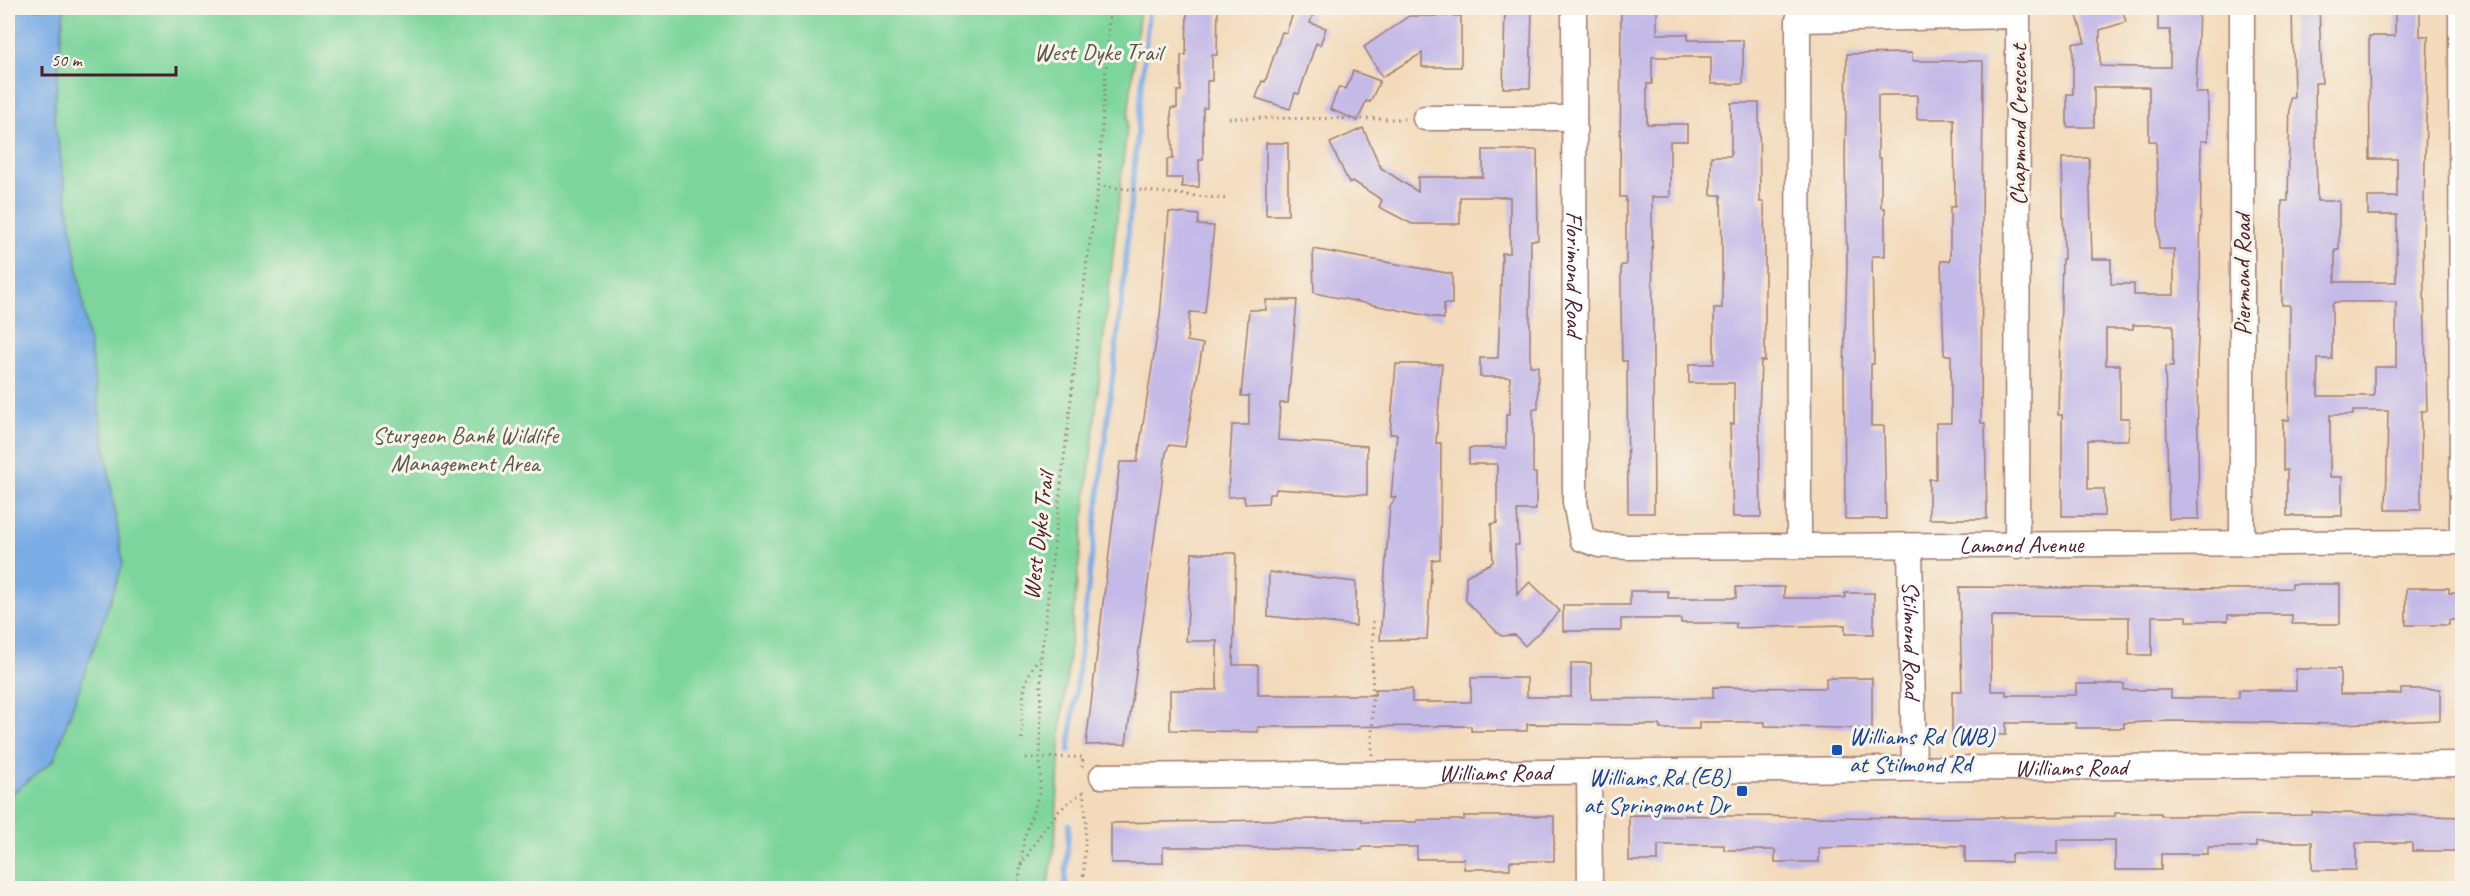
<svg xmlns="http://www.w3.org/2000/svg" width="2470" height="896" font-family="Caveat,sans-serif">
<style>
.green{fill:#7cd59b;stroke:#637a63;stroke-width:1.5}
.water{fill:#7aace6;stroke:#626688;stroke-width:1.5}
.lines{fill:none;stroke-linecap:round;stroke-linejoin:round}
.stream{stroke:#7aace6;stroke-width:5}
.building{fill:#c4bae8;fill-rule:evenodd}
.minor-casing{stroke:#9e7c72;stroke-width:27}
.path{stroke:#9e7c72;stroke-width:3;stroke-dasharray:1.5 4.5;stroke-linecap:butt}
.minor{stroke:#fff;stroke-width:24}
.transit-dot{fill:#1a4fb4;stroke:#f7f3e8;stroke-width:2}
.labels{text-anchor:middle;dominant-baseline:central;stroke-width:6;stroke-linejoin:round;paint-order:stroke}
.park-label{font-size:24px;fill:#59564d;stroke:#f7f3e8}
.street-label{font-size:24px;fill:#4a1f2b;stroke:#f7f3e8}
.transit-label{font-size:24px;fill:#164399;stroke:#f7f3e8;text-anchor:start}
</style>
<rect width="100%" height="100%" fill="#f7f3e8"/>
<filter id="ink" filterUnits="userSpaceOnUse"><feTurbulence type="fractalNoise" baseFrequency=".0167" numOctaves="2"/><feDisplacementMap in="SourceGraphic" scale="12" xChannelSelector="R" yChannelSelector="G"/><feConvolveMatrix kernelMatrix="1 2 1 2 8 2 1 2 1" color-interpolation-filters="sRGB"/></filter>
<filter id="wash" filterUnits="userSpaceOnUse"><feTurbulence type="fractalNoise" baseFrequency=".008" numOctaves="4" result="noise"/><feDisplacementMap in="SourceGraphic" scale="24" xChannelSelector="R" yChannelSelector="G"/><feGaussianBlur stdDeviation="1.35" result="paint"/><feColorMatrix in="noise" values="0 0 0 0 0 0 0 0 0 0 0 0 0 0 0 0 0 1.4 0 .05"/><feComposite in="paint" operator="in"/></filter>
<g filter="url(#wash)">
<rect width="100%" height="100%" fill="#f3daba"/>
<polygon class="green" points="8,8 1140,8 1061,728 1055,844 1047,888 8,888"/>
<polygon class="water" points="8,8 64,8 54,114 123,564 54,760 8,797"/>
<g class="lines">
<g class="stream">
<polyline points="1069,751 1123,288 1149,8"/>
<polyline points="1065,888 1069,824"/>
</g>
</g>
<g id="blocks">
<g class="building">
<polygon points="1187,8 1218,8 1217,55 1212,55 1212,81 1207,81 1207,108 1203,108 1203,160 1199,160 1199,187 1182,187 1182,178 1167,178 1167,159 1173,159 1171,108 1177,108 1177,91 1181,91 1181,55 1186,55"/>
<polygon points="1295,8 1313,14 1310,23 1326,28 1320,45 1316,43 1299,94 1295,93 1290,109 1256,98 1262,81 1265,82 1282,32 1286,33"/>
<polygon points="1505,8 1532,8 1530,88 1503,88"/>
<polygon points="1621,8 1657,8 1657,34 1688,34 1688,40 1743,40 1743,84 1711,84 1711,57 1652,57 1652,84 1647,84 1647,124 1687,124 1687,141 1670,141 1670,197 1652,197 1654,513 1628,513 1627,361 1622,361 1621,305 1621,265 1626,265 1626,197 1620,197"/>
<polygon points="2075,8 2122,8 2126,22 2100,30 2100,66 2133,67 2170,67 2170,30 2158,30 2158,8 2199,8 2196,93 2208,93 2208,141 2201,141 2200,302 2197,360 2199,519 2169,519 2165,367 2173,367 2173,325 2133,325 2133,329 2106,329 2106,365 2120,365 2120,418 2129,418 2129,440 2088,440 2088,489 2104,489 2104,516 2062,516 2062,415 2058,415 2062,259 2064,259 2062,158 2089,158 2092,259 2111,259 2111,284 2134,284 2134,295 2174,295 2174,249 2159,249 2156,141 2149,141 2149,87 2094,87 2094,127 2067,127 2067,94 2073,94 2073,43 2085,43"/>
<path d="M2292,8H2319L2322,83H2315L2317,201H2339V250H2335V282H2396L2397,215H2368V197H2397V159H2370L2369,36H2395V8H2420V36H2428L2423,248L2427,411H2421V510H2386L2388,411H2353V415H2330V477H2342V516H2287V470H2283V420H2289L2290,305H2282V201H2288L2290,98H2294ZM2335,302H2396V367H2374V396H2318V359H2332V305Z"/>
<polygon points="1409,16 1461,16 1461,67 1422,67 1422,53 1382,77 1364,47"/>
<polygon points="1912,53 1912,61 1983,61 1981,423 1985,423 1987,519 1929,519 1929,479 1936,479 1936,423 1951,423 1951,355 1944,355 1941,261 1950,261 1950,207 1955,207 1954,119 1917,119 1917,95 1878,95 1878,158 1881,158 1881,208 1885,208 1885,256 1872,256 1874,364 1871,364 1871,426 1884,426 1886,519 1845,519 1844,372 1847,263 1845,158 1847,54"/>
<polygon points="1353,71 1380,81 1370,102 1366,101 1358,121 1330,109 1339,87 1346,89"/>
<polygon points="1731,103 1759,103 1760,202 1764,202 1765,254 1765,361 1761,361 1759,413 1761,517 1733,517 1730,424 1734,424 1734,383 1689,383 1689,364 1714,364 1714,308 1722,308 1722,249 1721,195 1711,195 1711,156 1731,156"/>
<polygon points="1363,128 1381,168 1418,192 1418,177 1483,177 1483,150 1537,150 1538,240 1531,240 1530,301 1530,366 1538,366 1538,409 1533,409 1533,473 1536,473 1536,510 1517,510 1519,545 1515,545 1517,595 1530,582 1560,611 1525,646 1515,635 1501,636 1466,601 1466,576 1493,562 1491,524 1497,523 1497,464 1469,464 1469,448 1506,448 1506,414 1510,414 1510,377 1480,377 1480,358 1498,358 1502,253 1510,253 1510,197 1460,197 1460,224 1412,224 1379,207 1382,200 1353,181 1349,183 1330,143"/>
<rect x="1266" y="143" width="22" height="72"/>
<polygon points="1169,212 1199,215 1198,225 1214,226 1205,313 1190,312 1187,341 1203,344 1185,447 1169,445 1166,453 1126,744 1086,745 1120,462 1137,462 1160,316"/>
<polygon points="1313,249 1452,274 1452,304 1444,304 1444,319 1314,293"/>
<polygon points="1266,300 1297,300 1288,403 1280,403 1278,440 1367,446 1367,495 1276,489 1275,494 1269,494 1268,503 1245,504 1244,496 1228,497 1232,425 1249,425 1249,396 1241,396 1249,310 1266,310"/>
<polygon points="1396,364 1442,364 1436,443 1441,443 1440,559 1432,560 1427,639 1380,640 1390,506 1396,497 1391,497 1397,434 1390,434"/>
<polygon points="1192,553 1236,553 1233,665 1258,665 1258,695 1375,695 1375,689 1412,689 1412,702 1471,702 1471,678 1527,678 1527,697 1571,697 1571,663 1591,663 1591,699 1713,698 1713,687 1826,688 1826,678 1872,678 1872,729 1765,726 1765,722 1699,722 1699,729 1660,729 1660,725 1527,724 1527,731 1471,731 1471,726 1258,727 1258,732 1170,730 1170,690 1217,690 1217,641 1186,641"/>
<polygon points="1269,572 1356,582 1356,626 1268,616"/>
<polygon points="2292,584 2340,584 2340,624 2292,624 2292,615 2228,615 2228,621 2187,621 2187,616 2152,616 2152,655 2129,655 2129,617 1991,616 1991,691 2006,691 2006,695 2076,695 2076,684 2124,684 2124,690 2171,690 2171,698 2239,698 2239,690 2296,690 2296,669 2340,669 2340,694 2401,694 2401,689 2440,689 2440,720 2340,724 2171,721 2124,723 2124,728 2076,728 2076,723 2006,723 2006,735 1952,735 1952,691 1962,691 1959,587 2241,589 2292,588"/>
<polygon points="1736,587 1784,587 1784,598 1845,598 1845,593 1874,593 1874,634 1845,634 1845,625 1736,628 1736,623 1681,623 1681,619 1621,619 1621,631 1563,631 1563,605 1630,605 1630,591 1668,591 1668,598 1736,598"/>
<polygon points="2406,588 2449,588 2449,593 2463,593 2463,620 2449,620 2449,625 2406,625"/>
<polygon points="2312,812 2463,817 2463,851 2412,851 2412,843 2356,843 2356,870 2312,870 2312,842 2256,842 2256,847 2208,847 2208,854 2161,854 2161,870 2115,870 2115,840 2057,840 2057,854 2011,854 2011,862 1965,862 1965,846 1921,845 1819,848 1819,862 1775,862 1775,850 1724,850 1724,845 1658,845 1658,861 1629,861 1629,815 1921,818 2115,816 2115,813 2161,813 2161,816 2312,815"/>
<polygon points="1464,816 1554,816 1554,861 1510,861 1510,869 1464,869 1464,859 1417,859 1417,847 1362,847 1362,850 1214,847 1163,847 1163,863 1111,863 1111,823 1320,819 1362,819 1362,822 1417,822 1417,820 1464,820"/>
</g>
</g>
</g>
<g filter="url(#ink)">
<use href="#blocks" fill-opacity="0" stroke="#9e7c72" stroke-width="1.5"/>
<g class="lines">
<defs>
<g id="minor">
<path id="s1" d="M1574,8L1575,502L1582,539L1599,545L1628,547L2462,542"/>
<polyline points="2242,8 2242,543"/>
<polyline points="2461,8 2462,541"/>
<polyline points="1425,118 1574,118"/>
<polyline points="1799,545 1798,20 2018,16 2017,546"/>
<path id="s2" d="M1910,547L1914,768"/>
<polyline points="1589,772 1590,888"/>
<path id="s3" d="M1102,776L2462,764"/>
</g>
</defs>
<use href="#minor" class="minor-casing"/>
<g class="path">
<polyline points="1229,118 1404,119"/>
<polyline points="1098,186 1227,199"/>
<path d="M1022,739C1023,710 1019,682 1039,658"/>
<polyline points="1372,755 1373,621"/>
<polyline points="1026,758 1083,757 1082,767"/>
<path d="M1021,866C1038,838 1054,808 1084,792"/>
<polyline points="1011,888 1018,878"/>
<polyline points="1018,888 1024,838 1040,791 1041,657 1087,261 1098,186 1110,8"/>
<polyline points="1083,888 1086,822 1083,786"/>
</g>
<use href="#minor" class="minor"/>
</g>
</g>
<g class="transit-dot">
<rect x="1831" y="744" width="12" height="12" rx="3"/>
<rect x="1736" y="785" width="12" height="12" rx="3"/>
</g>
<g class="labels">
<g class="park-label">
<text x="1098" y="52">West Dyke Trail</text>
<text x="465" y="435">Sturgeon Bank Wildlife<tspan x="465" dy="28">Management Area</tspan></text>
</g>
<g class="street-label">
<text transform="translate(2018 125) rotate(-90)">Chapmond Crescent</text>
<text stroke="none"><textPath href="#s1" startOffset="266">Florimond Road</textPath></text>
<text transform="translate(2242 275) rotate(-90)">Piermond Road</text>
<text transform="translate(1038 536) rotate(-83)">West Dyke Trail</text>
<text stroke="none"><textPath href="#s1" startOffset="972">Lamond Avenue</textPath></text>
<text stroke="none"><textPath href="#s2" startOffset="93">Stilmond Road</textPath></text>
<text stroke="none"><textPath href="#s3" startOffset="969">Williams Road</textPath></text>
<text stroke="none"><textPath href="#s3" startOffset="393">Williams Road</textPath></text>
</g>
<g class="transit-label">
<text x="1849" y="736">Williams Rd (WB)<tspan x="1849" dy="28">at Stilmond Rd</tspan></text>
<text x="1730" y="777" text-anchor="end">Williams Rd (EB)<tspan x="1730" dy="28">at Springmont Dr</tspan></text>
</g>
</g>
<rect width="2470" height="896" fill="none" stroke="#f7f3e8" stroke-width="30"/>
<path d="M42 66v9h134v-9" fill="none" stroke="#4a1f2b" stroke-width="3"/>
<text x="51" y="66" font-size="18" fill="#4a1f2b" stroke="#f7f3e8" stroke-width="4.5" paint-order="stroke">50 m</text>
</svg>
